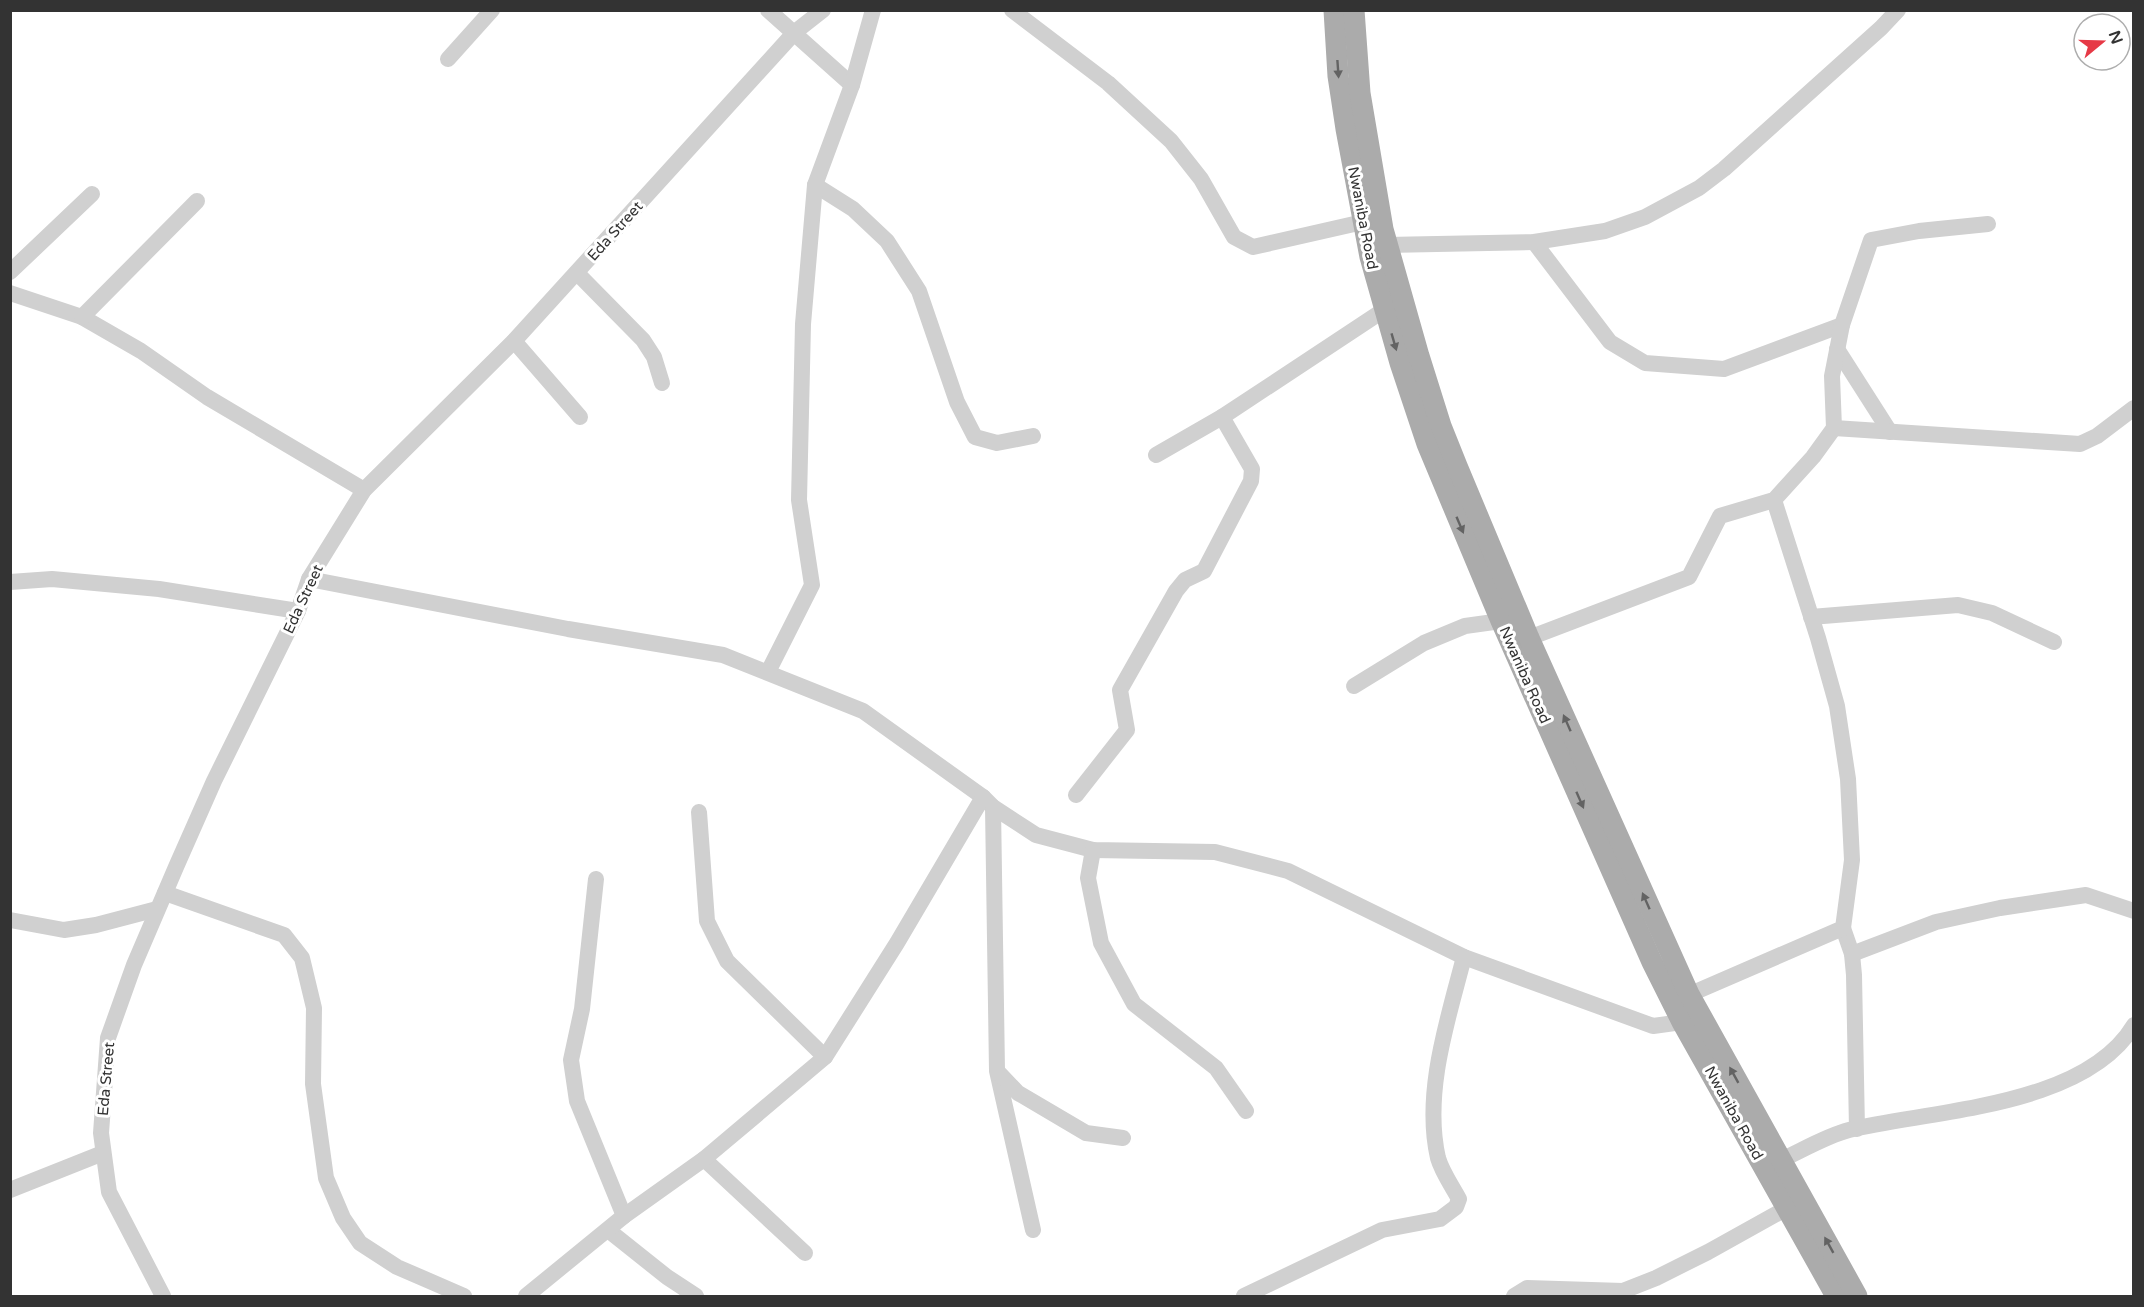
<svg xmlns="http://www.w3.org/2000/svg" width="2144" height="1307" font-family="'Varela Round',sans-serif">
<style>
.lines{fill:none;stroke-linecap:round;stroke-linejoin:round}
.minor{stroke:#d0d0d0;stroke-width:16}
.major{stroke:#ababab;stroke-width:21}
.oneway{fill:#636363}
.labels{text-anchor:middle;dominant-baseline:central;stroke-width:6;stroke-linejoin:round;paint-order:stroke}
.street-label{font-size:15px;fill:#333;stroke:#fff}
</style>
<rect width="100%" height="100%" fill="#fff"/>
<g class="lines">
<g class="minor">
<polyline points="768,10 852,85"/>
<polyline points="1012,10 1108,83 1171,141 1201,179 1234,237 1253,247 1363,222"/>
<polyline points="448,59 492,10"/>
<polyline points="815,185 853,209 887,241 919,291 957,402 975,437 997,443 1033,436"/>
<polyline points="1534,242 1610,342 1645,363 1724,369 1842,325"/>
<polyline points="1386,245 1534,242 1605,231 1645,217 1699,188 1724,169 1881,28 1898,10"/>
<polyline points="10,272 92,194"/>
<polyline points="577,273 643,340 654,357 662,383"/>
<polyline points="10,293 82,317 141,351 207,397 364,490"/>
<polyline points="82,317 197,201"/>
<polyline points="514,341 580,417"/>
<polyline points="1837,349 1890,432"/>
<polyline points="1834,428 2080,444 2097,436 2134,408"/>
<polyline points="1156,455 1222,417 1384,310"/>
<polyline points="309,579 568,629 723,655 863,711 983,797 993,807 1036,835 1093,850 1215,852 1288,871 1464,957 1653,1026 1682,1022"/>
<polyline points="10,582 52,579 159,589 298,611"/>
<polyline points="1811,617 1958,605 1992,613 2054,642"/>
<polyline points="1529,638 1689,577 1720,516 1774,500 1813,457 1834,428 1832,376 1842,325 1871,240 1919,231 1988,224"/>
<polyline points="768,672 812,585 799,500 803,324 815,185 852,85 873,10"/>
<polyline points="1354,686 1424,643 1465,626 1501,621"/>
<polyline points="1076,795 1127,730 1120,690 1176,591 1185,580 1204,571 1251,481 1252,469 1222,417"/>
<polyline points="993,807 997,1071 1033,1230"/>
<polyline points="699,812 707,921 727,961 825,1057"/>
<polyline points="1093,850 1088,878 1101,943 1134,1004 1216,1068 1246,1111"/>
<polyline points="596,879 582,1009 571,1060 577,1101 624,1216"/>
<polyline points="165,893 284,935 302,958 314,1008 313,1084 326,1178 343,1218 360,1243 397,1267 464,1296"/>
<polyline points="10,920 64,930 96,925 157,909"/>
<polyline points="1843,928 1852,954 1854,975 1857,1129"/>
<polyline points="1852,954 1936,922 2000,908 2086,895 2134,911"/>
<polyline points="1679,999 1843,928 1852,860 1848,779 1837,706 1818,638 1774,500"/>
<polyline points="998,1072 1018,1093 1086,1133 1123,1138"/>
<polyline points="704,1159 805,1253"/>
<path d="M1781,1160C1803,1150 1826,1136 1849,1130C1933,1110 2085,1107 2134,1025"/>
<polyline points="10,1190 103,1153"/>
<polyline points="608,1230 667,1277 696,1296"/>
<polyline points="163,1296 109,1192 101,1133 108,1038 134,965 176,867 214,781 298,611 309,579 364,490 514,341 795,32 823,10"/>
<polyline points="526,1296 624,1216 704,1159 825,1057 897,943 983,797"/>
<path d="M1244,1296L1382,1230L1440,1219L1456,1207L1459,1199C1452,1186 1442,1172 1438,1158C1423,1093 1448,1019 1464,957"/>
<polyline points="1514,1296 1527,1288 1623,1291 1656,1278 1708,1252 1787,1208"/>
</g>
<g class="major">
<polyline points="1334,10 1338,76 1346,129 1370,257 1400,363 1427,444 1501,621 1652,962 1682,1022 1836,1296"/>
<polyline points="1354,10 1360,93 1383,229 1419,356 1441,426 1457,466 1529,638 1689,994 1857,1296"/>
</g>
</g>
<defs><path id="oneway-solid" d="M-6-.8H1V-3.2L6.5 0L1 3.2V.8H-6Z" transform="scale(1.5)"/></defs>
<g class="oneway">
<use href="#oneway-solid" transform="translate(1338 69) rotate(86)"/>
<use href="#oneway-solid" transform="translate(1394 342) rotate(74)"/>
<use href="#oneway-solid" transform="translate(1460 525) rotate(67)"/>
<use href="#oneway-solid" transform="translate(1567 723) rotate(-114)"/>
<use href="#oneway-solid" transform="translate(1580 800) rotate(66)"/>
<use href="#oneway-solid" transform="translate(1646 901) rotate(-114)"/>
<use href="#oneway-solid" transform="translate(1734 1075) rotate(-119)"/>
<use href="#oneway-solid" transform="translate(1829 1245) rotate(-119)"/>
</g>
<g class="labels">
<g class="street-label">
<text transform="translate(1363 218) rotate(79)">Nwaniba Road</text>
<text transform="translate(615 231) rotate(-48)">Eda Street</text>
<text transform="translate(303 599) rotate(-65)">Eda Street</text>
<text transform="translate(1525 675) rotate(66)">Nwaniba Road</text>
<text transform="translate(106 1079) rotate(-85)">Eda Street</text>
<text transform="translate(1734 1113) rotate(61)">Nwaniba Road</text>
</g>
</g>
<rect width="2144" height="1307" fill="none" stroke="#333333" stroke-width="24"/>
<g transform="translate(2102 42) rotate(71)"><circle r="28" fill="#ffffff" stroke="#adadad" stroke-width="1.5"/>
<path d="M0-4.5L10 22L0 15L-10 22Z" fill="#e63946"/>
<text y="-9" font-size="16" font-weight="bold" text-anchor="middle" fill="#333333">N</text>
</g>
</svg>
